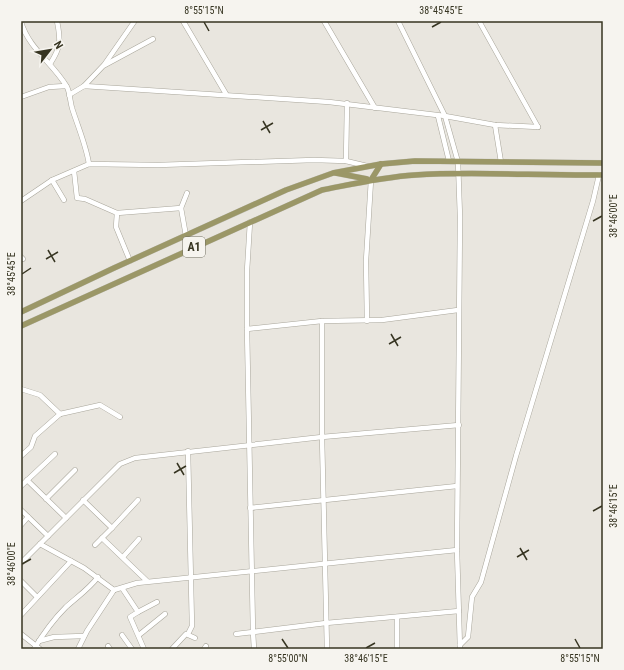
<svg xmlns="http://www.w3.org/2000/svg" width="624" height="670" font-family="'Roboto Condensed',sans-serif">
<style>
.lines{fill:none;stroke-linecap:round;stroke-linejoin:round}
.minor-casing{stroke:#a9a69b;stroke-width:5.5}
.major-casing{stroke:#c3c2bd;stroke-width:6}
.minor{stroke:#fff;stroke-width:4.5}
.major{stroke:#9b9767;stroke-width:5.5}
.ticks{fill:none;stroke:#373522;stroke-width:1.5}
.labels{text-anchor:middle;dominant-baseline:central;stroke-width:3.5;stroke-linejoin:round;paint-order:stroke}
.shield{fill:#f6f4ef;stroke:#706e60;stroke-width:1}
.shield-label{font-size:12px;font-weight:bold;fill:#373522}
.neatline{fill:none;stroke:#373522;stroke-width:1.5}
.ticks-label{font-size:10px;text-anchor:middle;fill:#373522}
</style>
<rect width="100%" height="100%" fill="#e9e6df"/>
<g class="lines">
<defs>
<g id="minor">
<polyline points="183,21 226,94"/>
<polyline points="324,21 375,108"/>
<polyline points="398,21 445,116 458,162 460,217 457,550 460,649"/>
<polyline points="479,21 538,127"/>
<path d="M21,22C29,49 53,63 67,87C70,93 70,101 72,108C78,127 86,145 89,164"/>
<path d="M50,64C61,47 61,41 57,21"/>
<polyline points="104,65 134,22"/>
<polyline points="84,86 103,66 153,39"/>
<polyline points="69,95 84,86 329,102 445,116 495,125 538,127"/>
<polyline points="21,97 49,87 66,86"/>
<polyline points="438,116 449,161"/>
<polyline points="495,125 501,162"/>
<polyline points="346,161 347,103"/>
<polyline points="74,171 77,198 85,199 117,213 181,208 186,236"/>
<polyline points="52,180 64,200"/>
<polyline points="21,201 52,180 89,164 158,165 314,160 346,161 367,166"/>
<polyline points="181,208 187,193"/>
<polyline points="117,213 116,227 130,261"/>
<polyline points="250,222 247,271 247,329 253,632 326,623 459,611"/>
<polyline points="21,257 23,259"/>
<polyline points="322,321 322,437 327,649"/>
<polyline points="367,321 366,261 371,180"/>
<polyline points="247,329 322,321 382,320 458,310"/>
<polyline points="21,389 40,395 60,414"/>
<polyline points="21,456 31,447 35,436 60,414 100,405 120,417"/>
<polyline points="27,480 66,518"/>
<polyline points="21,486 55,454"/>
<polyline points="46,499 75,470"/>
<polyline points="83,500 112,528 102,538 147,581"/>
<polyline points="250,508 457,486"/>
<polyline points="21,510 48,536"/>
<polyline points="21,525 28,517"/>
<polyline points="112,528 138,500"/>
<polyline points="40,544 84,568 114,590"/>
<polyline points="95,545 102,538"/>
<polyline points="123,557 139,539"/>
<polyline points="21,563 120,464 135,458 322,437 459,425"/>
<polyline points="21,581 37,597"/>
<polyline points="122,588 138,612 130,617 144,649"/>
<polyline points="138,612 157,602"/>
<polyline points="21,615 71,561"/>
<polyline points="397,617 397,649"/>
<polyline points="21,634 40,649"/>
<polyline points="188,634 192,626 188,451"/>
<polyline points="236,634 253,632 254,649"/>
<polyline points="122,635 132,649"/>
<polyline points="139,635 165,614"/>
<polyline points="39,641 54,637 84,636"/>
<polyline points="460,645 468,637 472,597 481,582 516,456 593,201 599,175"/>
<polyline points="108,646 110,649"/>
<path d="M34,649C43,634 53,620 66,607C77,597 89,589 98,577"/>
<polyline points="78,649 87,631 114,590 137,583 457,550"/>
<polyline points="172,649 186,634 195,638"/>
<polyline points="204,649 206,646"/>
</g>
<g id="major">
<polyline points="336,173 367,179"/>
<polyline points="371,180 381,164"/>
<polyline points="21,312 114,268 286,190 333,173 381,164 415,161 603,163"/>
<path d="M21,326L322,190C353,184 383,177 415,175C477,171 540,176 603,175"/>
</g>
</defs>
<use href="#minor" class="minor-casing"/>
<use href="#major" class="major-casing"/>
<use href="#minor" class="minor"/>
<use href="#major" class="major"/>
</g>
<path class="ticks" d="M204,22L209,31M432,27L441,22M263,121L270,133M261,130L273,123M593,221L602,216M48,250L55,262M46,259L58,252M22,274L31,268M391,334L398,346M389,344L401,337M177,463L184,475M174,473L186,466M593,511L602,506M520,548L527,560M517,557L529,550M22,564L31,559M282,639L288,648M575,639L580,648M366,648L375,643"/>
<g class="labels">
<rect class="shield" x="183" y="237" width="22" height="20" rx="3"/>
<g class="shield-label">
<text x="194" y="247">A1</text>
</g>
</g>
<rect width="624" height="670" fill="none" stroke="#f6f4ef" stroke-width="44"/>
<g transform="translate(50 50) rotate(59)" stroke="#f6f4ef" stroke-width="3" paint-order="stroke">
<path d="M0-3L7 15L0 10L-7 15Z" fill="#373522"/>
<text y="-6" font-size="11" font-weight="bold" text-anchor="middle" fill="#373522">N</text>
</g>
<rect x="22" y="22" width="580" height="626" class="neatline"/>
<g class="ticks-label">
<text x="204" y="14">8°55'15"N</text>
<text x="441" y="14">38°45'45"E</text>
<text transform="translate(613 216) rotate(-90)" y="4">38°46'00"E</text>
<text transform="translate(11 274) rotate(-90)" y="4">38°45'45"E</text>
<text transform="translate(613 506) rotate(-90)" y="4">38°46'15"E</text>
<text transform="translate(11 564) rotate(-90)" y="4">38°46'00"E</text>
<text x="288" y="662">8°55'00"N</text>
<text x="366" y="662">38°46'15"E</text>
<text x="580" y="662">8°55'15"N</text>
</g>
</svg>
